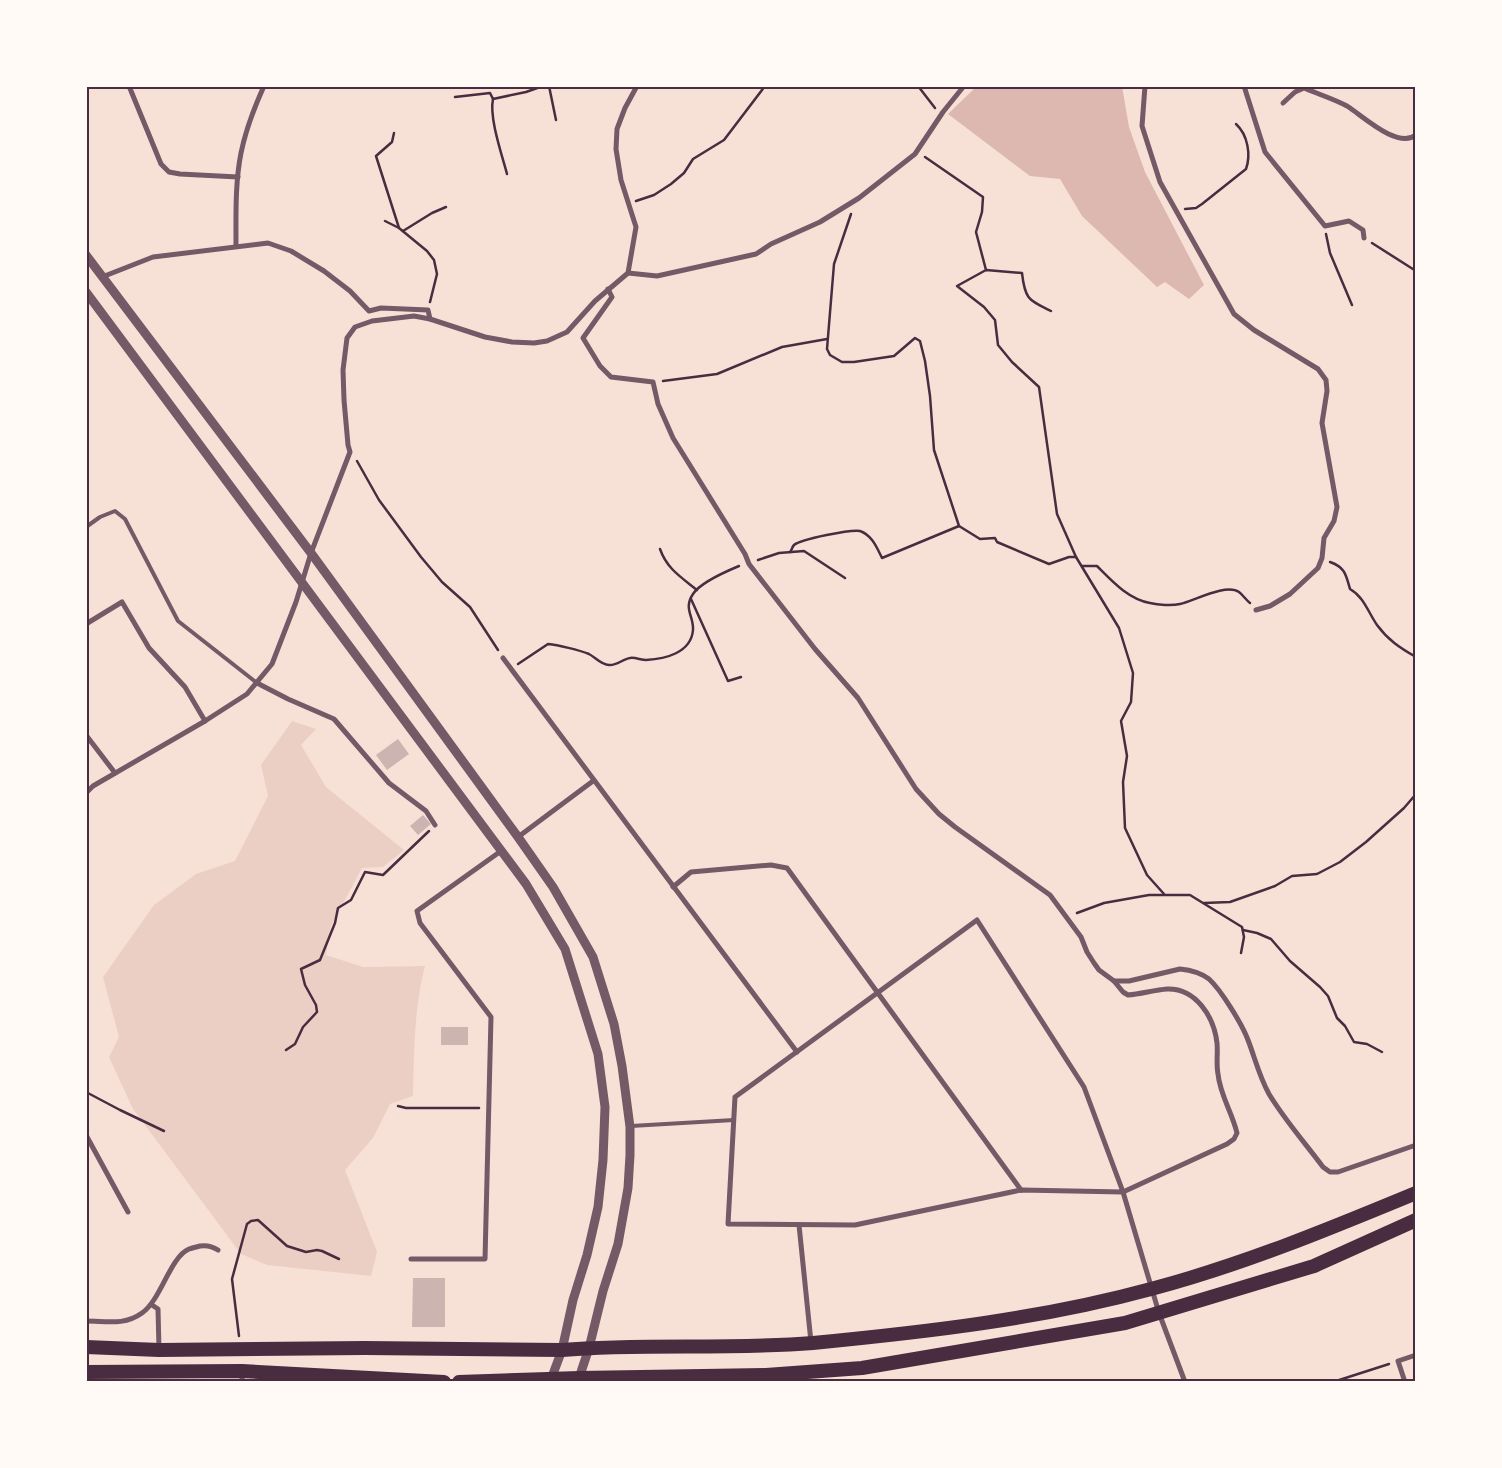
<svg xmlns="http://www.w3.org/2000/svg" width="1502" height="1468" font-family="'Exo 2',sans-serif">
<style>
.green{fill:#ebcfc5}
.water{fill:#dcb8b0}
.building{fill:#ccb4b1}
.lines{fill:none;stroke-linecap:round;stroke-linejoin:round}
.path{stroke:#4a2c40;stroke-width:2.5}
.service{stroke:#755966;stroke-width:4}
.minor{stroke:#755966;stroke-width:5}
.tertiary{stroke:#755966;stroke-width:9}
.trunk{stroke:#4a2c40;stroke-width:14}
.neatline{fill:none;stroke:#4a2c40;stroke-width:2}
</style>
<rect width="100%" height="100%" fill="#f7e1d7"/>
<path class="green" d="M292,721L316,729L301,745L326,787L404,850L383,867L362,868L331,926L326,955L363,967L425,966C414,1008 414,1052 413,1096L390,1104L373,1138L345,1170L377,1252L371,1276L267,1265L241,1254L133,1109L109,1057L119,1037L103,977L154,905L196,874L235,861L268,796L261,765Z"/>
<polygon class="water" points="977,86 1122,86 1129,127 1145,172 1204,285 1189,299 1165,282 1157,287 1082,216 1060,179 1030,176 948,114"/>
<g class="building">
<polygon points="398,739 409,754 387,770 376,755"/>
<polygon points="423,815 431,824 418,835 410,826"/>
<rect x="441" y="1027" width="27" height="18"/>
<polygon points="413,1278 445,1278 445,1327 412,1327"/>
</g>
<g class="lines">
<g class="path">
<polyline points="549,86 556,120"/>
<polyline points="918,86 935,108"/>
<polyline points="455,97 490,93 493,99 526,92 543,86"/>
<path d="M493,99C489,118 502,155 507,174"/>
<polyline points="394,133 392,142 376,156 399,228 427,251 434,260 437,274 430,302"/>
<polyline points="925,157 983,197 982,212 976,232 986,270"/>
<polyline points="636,201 654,195 671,184 684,173 693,159 724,140 765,86"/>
<path d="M1185,209L1196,208L1202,204L1246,169C1251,155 1248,135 1236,124"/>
<polyline points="851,214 834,264 827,349 830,355 842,362 854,362 894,356 915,338 920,341 925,361 930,396 934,450 959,526"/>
<polyline points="385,221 399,228"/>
<polyline points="403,231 432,213 446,207"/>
<polyline points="1326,234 1330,253 1352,305"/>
<polyline points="1372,243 1416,271"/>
<path d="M1051,311C1029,300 1025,300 1022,273L986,270L957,286L984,307L995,320L998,345L1012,362L1039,387L1057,514L1076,557L1119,628L1133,673L1131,702L1121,721L1127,756L1123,782L1125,828L1147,875L1164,894"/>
<polyline points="663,381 717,374 782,347 827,339"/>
<polyline points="357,461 379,500 421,557 442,582 470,607 498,650"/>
<path d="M660,549C667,569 681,577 697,590"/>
<path d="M790,552C792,550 792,547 794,545C801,539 852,529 860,531C872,535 877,548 882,558L959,526L980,539L995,538L997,542L1049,564L1069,557H1076"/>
<polyline points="758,560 779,553 804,551 845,578"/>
<path d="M1330,562C1345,567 1346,575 1350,589C1364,597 1368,612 1377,625C1388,640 1400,648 1416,657"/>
<path d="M1082,566H1097C1112,581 1128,599 1150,603C1158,605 1172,606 1180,604C1194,601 1226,583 1239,592C1243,595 1246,600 1250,603"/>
<polyline points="691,599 728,681 741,677"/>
<path d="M518,664L548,644C558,645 579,650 589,654C595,657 601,665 609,665C616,666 623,659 630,658C635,657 641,660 646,660C665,659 691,653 693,630C694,616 683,609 693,594C700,583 727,571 739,566"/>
<polyline points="1204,903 1230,902 1275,886 1292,876 1317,874 1340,862 1366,842 1404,808 1416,794"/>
<polyline points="1077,913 1104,903 1149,895 1190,895 1242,927 1244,937 1241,953"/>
<polyline points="1243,930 1257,933 1271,939 1290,961 1320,987 1328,996 1337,1018 1345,1026 1354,1042 1367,1044 1382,1052"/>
<polyline points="286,1050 295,1044 303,1027 317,1012 316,1005 305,985 301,969 320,960 335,923 338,908 351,900 365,872 383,875 429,831"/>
<polyline points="86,1092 120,1110 164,1131"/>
<polyline points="398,1106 406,1108 479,1108"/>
<polyline points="239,1336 232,1279 247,1224 251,1221 258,1220 287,1246 306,1252 317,1250 322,1251 339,1259"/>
<polyline points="1333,1382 1389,1364"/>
</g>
<g class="service">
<polyline points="86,527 100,517 115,511 125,519 178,621 257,683"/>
<polyline points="631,1126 734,1120"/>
</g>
<g class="minor">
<polyline points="129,86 161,164 169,172 180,174 238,177"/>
<polyline points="1145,86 1142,126 1160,182 1234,314 1254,330 1318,369 1326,380 1327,391 1322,423 1337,507 1334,521 1324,538 1322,558 1318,568 1290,594 1270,606 1256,610"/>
<polyline points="1244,86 1265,152 1325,226 1349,221 1363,230 1364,238"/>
<path d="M1283,103L1295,92L1304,88C1318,94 1334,99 1347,106C1363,116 1397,149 1416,135"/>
<path d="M236,246C236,215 235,183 241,153C246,129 254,108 264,86"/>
<polyline points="628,273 657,276 756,254 771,244 820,222 859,198 915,154 943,112 964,86"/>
<polyline points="102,277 153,257 268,243 291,251 324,271 350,291 369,311 381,308 428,310 430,319"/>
<path d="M608,289L612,297L583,338L600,366L611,377L653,382L658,404L673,438L745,554L749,564L815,649L858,698L916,789L939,814L955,827L1050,895L1081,937L1087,952L1094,963L1099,970L1114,981L1123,992L1128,995C1141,994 1154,990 1167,989C1196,988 1214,1017 1217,1043C1218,1053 1216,1064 1218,1074C1220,1095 1232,1112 1237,1133L1234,1139L1227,1144L1123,1192L1021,1190L855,1225L728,1224L735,1097L977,920L1084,1087L1123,1192L1159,1313L1185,1382"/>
<polyline points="86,624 122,602 149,648 185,687 205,721"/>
<polyline points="503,658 797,1052"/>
<polyline points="257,683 288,699 334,719 389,783 426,811 435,825"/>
<polyline points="86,735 115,773"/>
<polyline points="86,793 93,786 205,721 247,694 272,664 296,602 311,553 350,452 348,445 344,400 343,370 347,338 355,327 372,321 414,316 430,319 485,337 512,342 534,343 547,341 567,332 595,301 628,273 636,227 621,180 616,149 617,129 625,108 637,86"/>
<polyline points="518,837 593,781"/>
<polyline points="673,887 691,872 771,865 787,868 1021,1190"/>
<path d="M1114,981H1129L1180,969C1190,970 1201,973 1209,979C1221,990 1242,1024 1248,1040C1255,1058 1259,1076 1269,1094C1284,1119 1305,1143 1323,1167L1330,1172H1338L1416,1145"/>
<polyline points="86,1135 128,1212"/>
<polyline points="799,1225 811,1342"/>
<polyline points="411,1259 485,1259 491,1017 420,923 417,911 501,851"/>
<polyline points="152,1305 158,1309 159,1349"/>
<path d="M86,1321C106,1321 124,1326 142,1313C161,1300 170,1257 189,1249C192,1248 196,1247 200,1246C207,1245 212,1246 218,1250"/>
<polyline points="242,1382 242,1372"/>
<polyline points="1405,1382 1398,1361 1416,1355"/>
</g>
<g class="tertiary">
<polyline points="86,255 311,553 518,837 553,887 593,957 614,1024 622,1066 630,1127 630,1155 628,1188 618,1244 603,1291 589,1348 578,1381"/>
<polyline points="86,292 526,884 565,949 598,1054 605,1107 603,1160 598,1207 587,1255 573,1300 562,1350 550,1382"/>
</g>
<g class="trunk">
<path d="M86,1347L159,1350L365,1348L562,1350C645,1343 729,1350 813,1343C926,1332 1041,1319 1151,1289C1242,1265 1329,1229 1416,1193"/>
<polyline points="86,1372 242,1371 444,1382"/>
<polyline points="459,1382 579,1378 766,1375 862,1368 1125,1323 1314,1266 1416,1220"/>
</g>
</g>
<rect width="1502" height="1468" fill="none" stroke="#fffaf5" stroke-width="175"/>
<rect x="88" y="88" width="1326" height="1292" class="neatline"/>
</svg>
